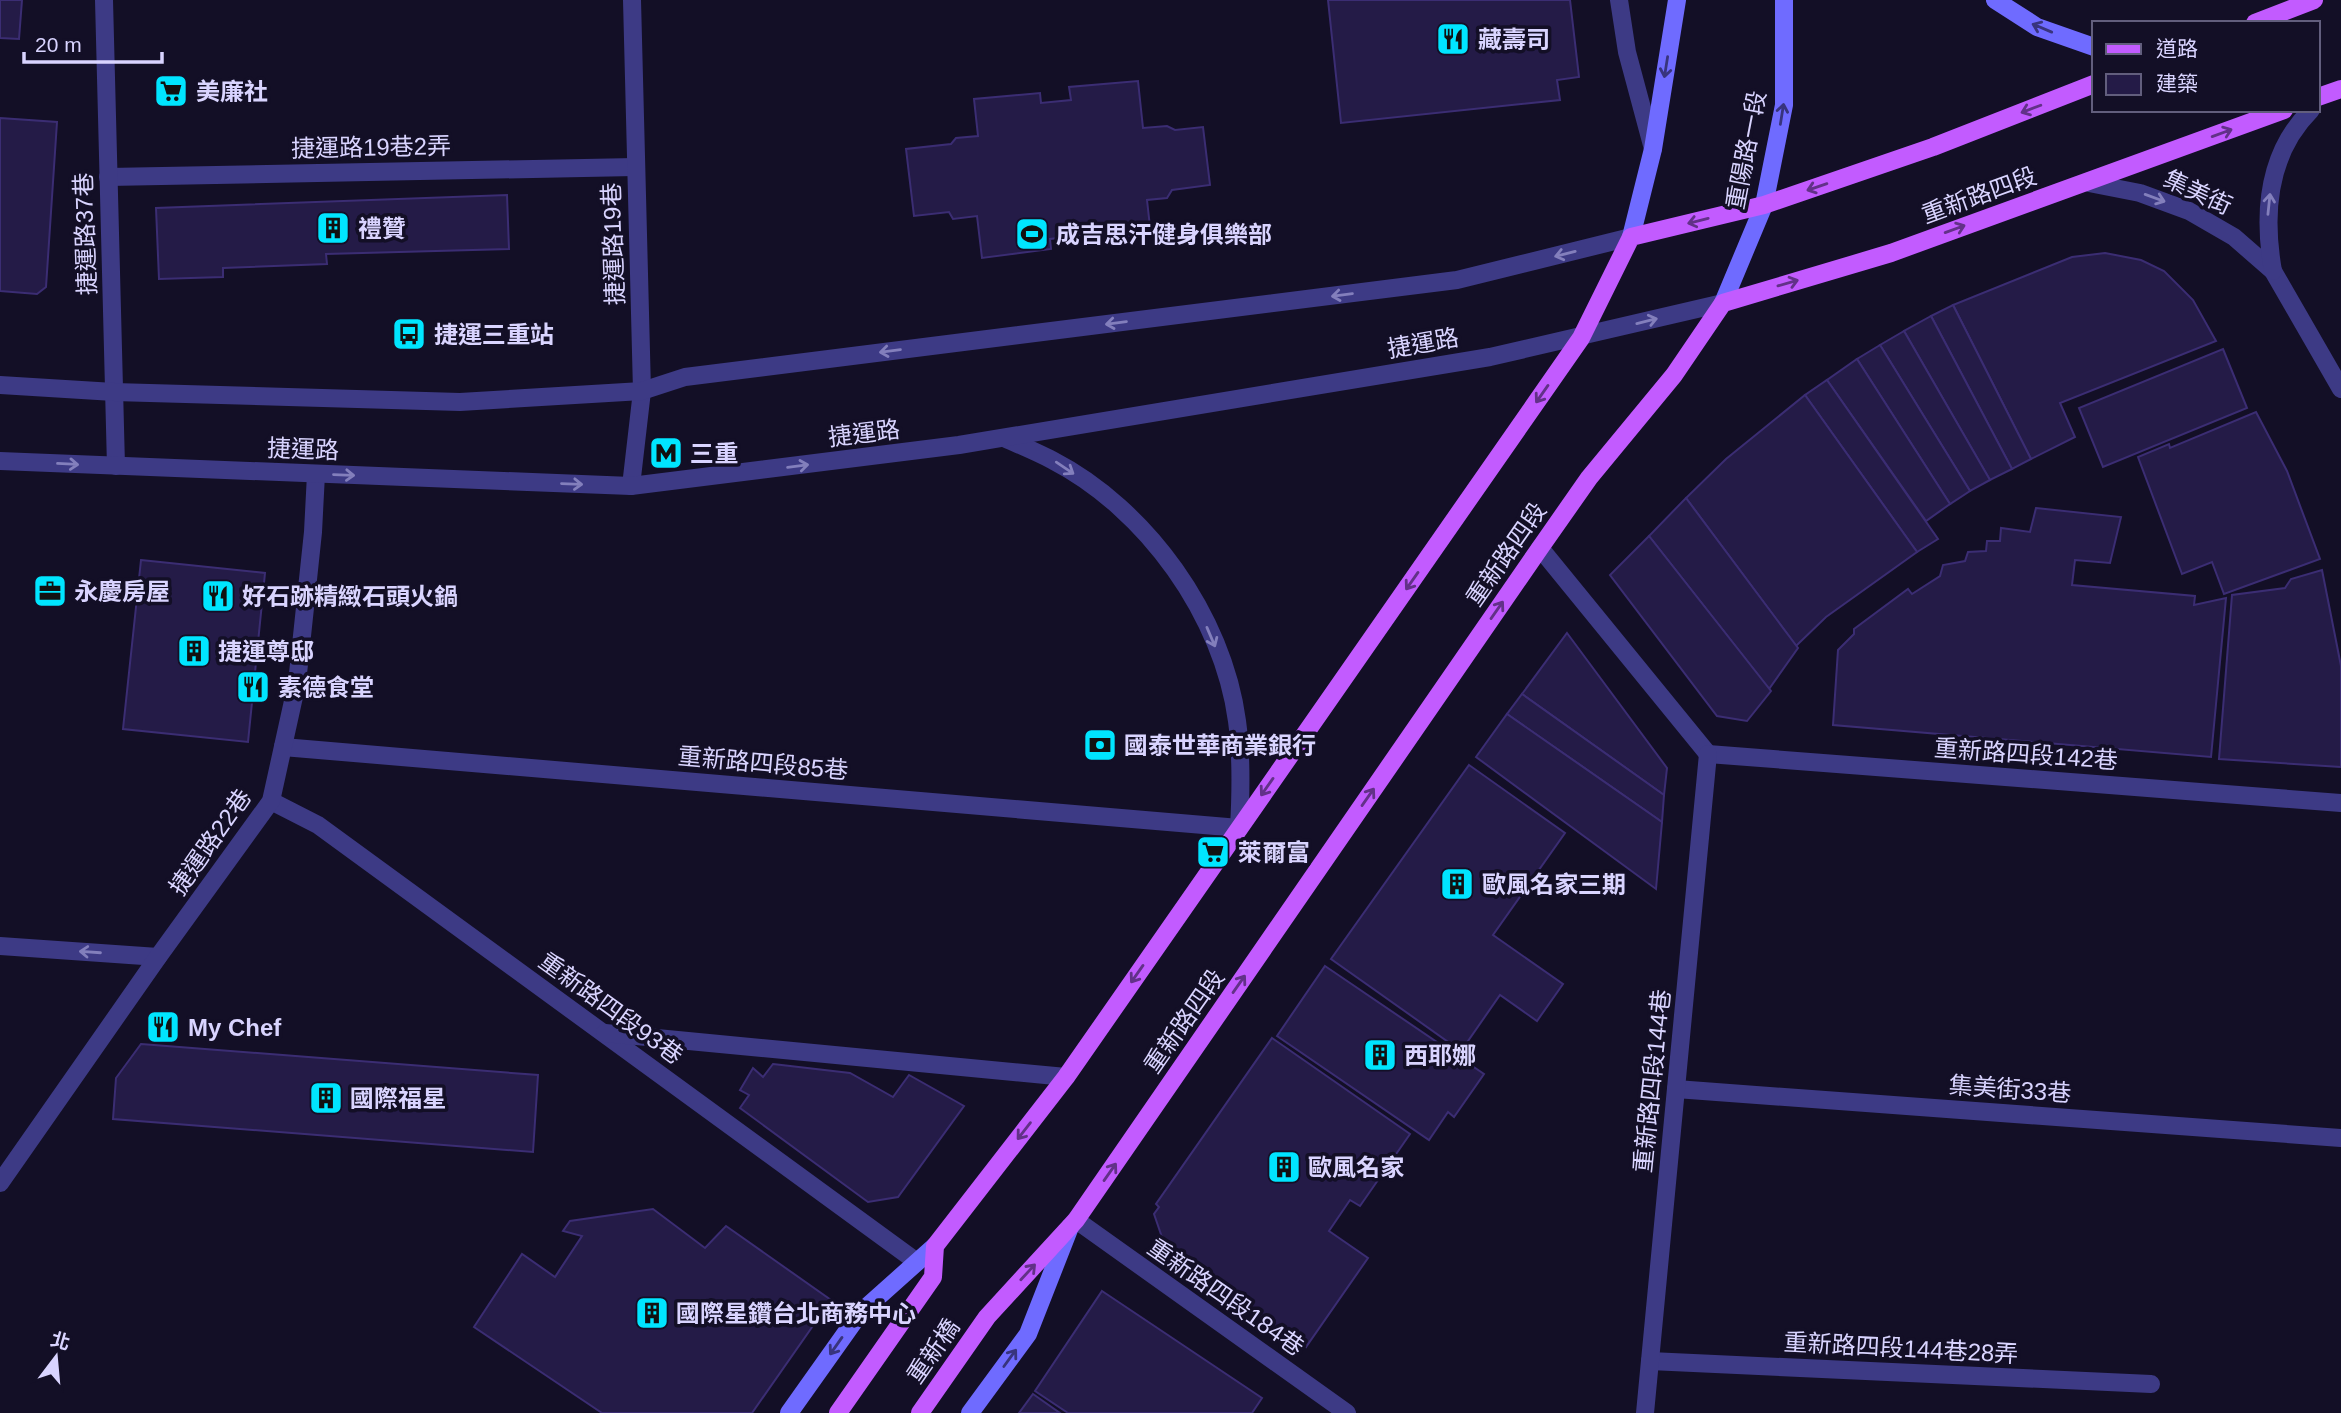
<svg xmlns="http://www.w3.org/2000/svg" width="2341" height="1413" font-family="Helvetica,'Noto Sans TC',sans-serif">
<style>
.building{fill:#241b47;stroke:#3b2d73;stroke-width:2}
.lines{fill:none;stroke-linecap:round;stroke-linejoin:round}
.service{stroke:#3d3a85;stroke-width:18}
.minor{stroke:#3d3a85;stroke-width:18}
.tertiary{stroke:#3d3a85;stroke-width:18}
.secondary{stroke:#6f6bff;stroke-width:18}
.primary{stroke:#c25bff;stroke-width:18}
.oneway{stroke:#38347d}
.oneway2{stroke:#623188}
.oneway3{stroke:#837fbc}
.labels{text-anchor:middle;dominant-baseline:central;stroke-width:7;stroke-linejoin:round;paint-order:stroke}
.poi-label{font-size:24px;font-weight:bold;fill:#d9d4ff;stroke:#130f26;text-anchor:start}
.street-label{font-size:24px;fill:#d9d4ff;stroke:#130f26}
</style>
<rect width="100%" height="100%" fill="#130f26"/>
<g class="building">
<polygon points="0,0 22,0 19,39 0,38"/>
<polygon points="1328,0 1570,0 1579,77 1557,80 1560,100 1341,123"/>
<polygon points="1138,81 1143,128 1167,126 1175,130 1203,127 1210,185 1172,190 1167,198 1147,200 1151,236 1085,245 1085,235 1050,239 1051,249 982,258 977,216 953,219 949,212 914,216 906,149 951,144 956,138 978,136 974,99 1040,93 1041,103 1071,100 1069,87"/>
<polygon points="0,118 57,122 46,287 37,294 0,291"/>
<polygon points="507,195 509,249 326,254 327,264 223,268 223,277 159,279 156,208"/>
<polygon points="2105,253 2141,260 2164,271 2193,300 2216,341 2060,403 2075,437 2031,459 1953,305 2072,257"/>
<polygon points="1953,305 2031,459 2012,469 1931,316"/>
<polygon points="1931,316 2012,469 1990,480 1904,331"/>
<polygon points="1904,331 1990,480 1970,491 1880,345"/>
<polygon points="1880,345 1970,491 1950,504 1857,359"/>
<polygon points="2223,349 2247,408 2103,467 2079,408"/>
<polygon points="1857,359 1950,504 1926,521 1827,380"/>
<polygon points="1827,380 1938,539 1917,552 1805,395"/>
<polygon points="1805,395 1917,552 1826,617 1796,646 1686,498 1726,459"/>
<polygon points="2256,412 2287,471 2320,559 2224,594 2212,562 2182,574 2138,457 2169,444 2170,448"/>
<polygon points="1686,498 1798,648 1769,689 1649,536"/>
<polygon points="2036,508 2121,517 2110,563 2075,560 2072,585 2195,596 2194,605 2226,598 2211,757 1833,725 1838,650 1854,634 1854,629 1908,589 1912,594 1940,576 1943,565 1965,561 1968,552 1986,551 1987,541 2000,541 2001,528 2030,532"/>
<polygon points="1649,536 1771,691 1747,721 1717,716 1610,575"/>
<polygon points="141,560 265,573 248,742 123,729"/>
<polygon points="2322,570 2341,666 2341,767 2219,759 2232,595 2285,588 2291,579"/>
<polygon points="1567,633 1667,768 1664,795 1522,694"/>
<polygon points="1522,694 1664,795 1662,822 1507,714"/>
<polygon points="1507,714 1662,822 1656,889 1476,757"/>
<polygon points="1469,765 1565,833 1493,935 1563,984 1537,1021 1500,995 1461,1051 1331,959"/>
<polygon points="1325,966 1484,1074 1454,1117 1448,1112 1429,1140 1277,1036"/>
<polygon points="1272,1038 1410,1134 1360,1206 1350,1200 1329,1231 1368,1258 1306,1347 1169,1253 1172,1250 1165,1246 1154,1214 1159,1207 1156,1204"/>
<polygon points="141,1044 538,1075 533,1152 113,1119 116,1078"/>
<polygon points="773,1064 850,1073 893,1097 909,1075 964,1106 898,1197 868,1202 740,1108 749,1095 740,1090 753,1068 763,1077"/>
<polygon points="653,1209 705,1248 726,1226 831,1300 752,1413 602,1413 474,1327 522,1254 555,1277 582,1236 563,1231 570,1221"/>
<polygon points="1102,1291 1262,1398 1252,1413 1068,1413 1035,1391"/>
<polygon points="1033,1394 1060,1413 1019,1413"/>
</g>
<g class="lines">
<g class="service">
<polyline points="1619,0 1627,52 1653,149"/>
<polyline points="108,177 635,167"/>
<polyline points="283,747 1239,828"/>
<polyline points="271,801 318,825 917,1262"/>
<polyline points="605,1033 1066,1077"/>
<polyline points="1676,1089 2341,1138"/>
<polyline points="1650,1361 2151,1384"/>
</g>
<g class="minor">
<polyline points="104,0 116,466"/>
<polyline points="631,486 642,391 632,0"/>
<polyline points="1540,548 1708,754"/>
<polyline points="1708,754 2341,803"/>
<polyline points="0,946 158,957"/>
<polyline points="0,1183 158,957 271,801 297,683 313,532 316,474"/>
<polyline points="1076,1220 1347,1413"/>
<polyline points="1645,1413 1708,754"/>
</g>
<g class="tertiary">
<polyline points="2089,183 2140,193 2189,211 2234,237 2273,271 2341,389"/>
<path d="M2273,271C2263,214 2267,154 2311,110"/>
<polyline points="0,385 114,392 460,402 642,391 685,377 1457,280 1631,237"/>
<path d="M1004,438C1020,445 1037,452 1052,460C1147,509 1223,616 1237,721C1242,757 1241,792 1239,828"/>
<polyline points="0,461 631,486 959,445 1490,357 1723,303"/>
</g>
<g class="secondary">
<polyline points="1995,0 2037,27 2094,47"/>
<polyline points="1631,237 1653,149 1677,0"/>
<polyline points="1723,303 1764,205 1784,105 1784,0"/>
<polyline points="789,1413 860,1313 935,1246"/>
<polyline points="970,1413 1028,1334 1070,1227"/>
</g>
<g class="primary">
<polyline points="2255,23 2314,0"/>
<polyline points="2318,97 2341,89"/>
<polyline points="838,1413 933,1277 935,1246 1066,1077 1581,338 1631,237 1764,205 1933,147 2094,84"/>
<polyline points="920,1413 987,1317 1076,1220 1540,548 1589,478 1674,375 1723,303 1891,253 2284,110"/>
</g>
</g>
<defs><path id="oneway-shaft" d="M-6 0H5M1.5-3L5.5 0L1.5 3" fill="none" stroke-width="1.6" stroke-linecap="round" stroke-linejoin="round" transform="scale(1.75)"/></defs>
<g class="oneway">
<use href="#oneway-shaft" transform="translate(2042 28) rotate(-157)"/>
<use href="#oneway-shaft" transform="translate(1666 67) rotate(99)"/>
<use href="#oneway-shaft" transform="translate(1782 114) rotate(-81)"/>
<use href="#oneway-shaft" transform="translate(836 1346) rotate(125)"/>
<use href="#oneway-shaft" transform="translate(1010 1358) rotate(-54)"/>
</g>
<g class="oneway2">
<use href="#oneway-shaft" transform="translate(2031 109) rotate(159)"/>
<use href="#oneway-shaft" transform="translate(2222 133) rotate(-20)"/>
<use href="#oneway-shaft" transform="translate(1817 187) rotate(161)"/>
<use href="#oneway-shaft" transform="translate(1698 221) rotate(166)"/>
<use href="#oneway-shaft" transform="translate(1955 229) rotate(-20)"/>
<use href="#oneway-shaft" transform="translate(1788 283) rotate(-16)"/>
<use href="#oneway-shaft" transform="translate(1542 394) rotate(125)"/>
<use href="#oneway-shaft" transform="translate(1412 581) rotate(125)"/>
<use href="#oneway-shaft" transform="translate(1497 610) rotate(-55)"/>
<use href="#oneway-shaft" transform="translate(1267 787) rotate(125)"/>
<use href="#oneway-shaft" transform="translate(1368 797) rotate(-55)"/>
<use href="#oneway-shaft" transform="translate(1137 974) rotate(125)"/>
<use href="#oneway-shaft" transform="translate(1239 984) rotate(-55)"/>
<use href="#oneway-shaft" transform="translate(1024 1131) rotate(128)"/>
<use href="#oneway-shaft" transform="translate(1110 1172) rotate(-55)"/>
<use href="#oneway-shaft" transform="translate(1028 1272) rotate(-47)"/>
</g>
<g class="oneway3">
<use href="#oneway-shaft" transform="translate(2155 198) rotate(20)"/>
<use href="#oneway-shaft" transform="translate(2269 204) rotate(-84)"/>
<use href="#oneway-shaft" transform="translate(1565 254) rotate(166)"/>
<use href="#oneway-shaft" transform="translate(1342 295) rotate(173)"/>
<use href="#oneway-shaft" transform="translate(1647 321) rotate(-14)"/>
<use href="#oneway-shaft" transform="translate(1116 323) rotate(173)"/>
<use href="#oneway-shaft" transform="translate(890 351) rotate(173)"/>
<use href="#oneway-shaft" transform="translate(68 464) rotate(3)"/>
<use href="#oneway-shaft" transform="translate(798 466) rotate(-7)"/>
<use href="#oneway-shaft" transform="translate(1065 468) rotate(34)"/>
<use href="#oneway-shaft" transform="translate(344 475) rotate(2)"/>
<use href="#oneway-shaft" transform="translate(572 484) rotate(2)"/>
<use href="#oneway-shaft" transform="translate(1211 637) rotate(67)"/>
<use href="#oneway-shaft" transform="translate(90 952) rotate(-176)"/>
</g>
<defs>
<symbol id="restaurant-square" viewBox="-11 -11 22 22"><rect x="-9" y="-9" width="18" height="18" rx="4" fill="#00e5ff" stroke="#130f26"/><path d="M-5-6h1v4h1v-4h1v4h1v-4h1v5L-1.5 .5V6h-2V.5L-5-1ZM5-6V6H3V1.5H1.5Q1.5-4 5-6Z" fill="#111"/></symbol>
<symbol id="supermarket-square" viewBox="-11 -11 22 22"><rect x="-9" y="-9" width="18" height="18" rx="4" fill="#00e5ff" stroke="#130f26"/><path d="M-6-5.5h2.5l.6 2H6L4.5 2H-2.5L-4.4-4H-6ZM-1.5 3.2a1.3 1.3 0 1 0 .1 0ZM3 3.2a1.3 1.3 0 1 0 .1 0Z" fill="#111"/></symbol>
<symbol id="building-square" viewBox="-11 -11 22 22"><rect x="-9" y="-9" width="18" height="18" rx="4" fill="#00e5ff" stroke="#130f26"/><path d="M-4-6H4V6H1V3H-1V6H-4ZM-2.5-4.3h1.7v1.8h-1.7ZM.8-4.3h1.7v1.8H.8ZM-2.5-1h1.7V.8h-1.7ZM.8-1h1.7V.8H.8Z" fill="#111"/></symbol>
<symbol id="stadium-square" viewBox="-11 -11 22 22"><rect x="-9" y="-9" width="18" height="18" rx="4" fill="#00e5ff" stroke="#130f26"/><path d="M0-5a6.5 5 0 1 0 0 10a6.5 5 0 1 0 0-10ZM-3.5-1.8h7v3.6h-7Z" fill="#111"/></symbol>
<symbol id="bus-square" viewBox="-11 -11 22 22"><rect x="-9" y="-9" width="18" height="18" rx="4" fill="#00e5ff" stroke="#130f26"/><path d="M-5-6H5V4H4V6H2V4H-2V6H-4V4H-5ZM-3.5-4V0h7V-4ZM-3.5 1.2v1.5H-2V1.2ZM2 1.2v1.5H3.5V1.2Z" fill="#111"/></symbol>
<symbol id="metro-square" viewBox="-11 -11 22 22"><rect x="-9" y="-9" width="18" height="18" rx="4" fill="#00e5ff" stroke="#130f26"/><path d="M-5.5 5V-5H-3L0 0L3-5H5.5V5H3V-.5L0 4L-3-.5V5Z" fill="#111"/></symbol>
<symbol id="office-square" viewBox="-11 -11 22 22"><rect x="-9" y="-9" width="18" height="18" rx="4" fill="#00e5ff" stroke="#130f26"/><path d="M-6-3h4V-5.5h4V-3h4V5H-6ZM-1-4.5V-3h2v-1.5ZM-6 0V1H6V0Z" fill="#111"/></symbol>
<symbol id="bank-square" viewBox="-11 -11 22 22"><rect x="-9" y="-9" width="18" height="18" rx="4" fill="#00e5ff" stroke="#130f26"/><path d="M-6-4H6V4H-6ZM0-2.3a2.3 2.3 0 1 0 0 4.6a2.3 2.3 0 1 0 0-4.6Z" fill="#111"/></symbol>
</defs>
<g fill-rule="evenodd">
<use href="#restaurant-square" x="1434" y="20" width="38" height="38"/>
<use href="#supermarket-square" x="152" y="72" width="38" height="38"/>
<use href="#building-square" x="314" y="209" width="38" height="38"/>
<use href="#stadium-square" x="1013" y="215" width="38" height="38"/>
<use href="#bus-square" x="390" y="315" width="38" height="38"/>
<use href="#metro-square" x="647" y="434" width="38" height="38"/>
<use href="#office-square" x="31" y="572" width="38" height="38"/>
<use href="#restaurant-square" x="199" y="577" width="38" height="38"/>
<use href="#building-square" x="175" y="632" width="38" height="38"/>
<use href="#restaurant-square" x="234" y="668" width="38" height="38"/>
<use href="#bank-square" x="1081" y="726" width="38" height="38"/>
<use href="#supermarket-square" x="1194" y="833" width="38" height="38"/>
<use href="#building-square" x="1438" y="865" width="38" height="38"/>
<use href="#restaurant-square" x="144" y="1008" width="38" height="38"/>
<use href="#building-square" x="1361" y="1036" width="38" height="38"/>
<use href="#building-square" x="307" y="1079" width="38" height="38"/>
<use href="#building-square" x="1265" y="1148" width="38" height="38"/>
<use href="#building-square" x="633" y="1294" width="38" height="38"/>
</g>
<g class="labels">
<g class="poi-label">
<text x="1478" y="39">藏壽司</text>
<text x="196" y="91">美廉社</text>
<text x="358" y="228">禮贊</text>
<text x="1056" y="234">成吉思汗健身俱樂部</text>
<text x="434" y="334">捷運三重站</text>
<text x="690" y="453">三重</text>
<text x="74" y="591">永慶房屋</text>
<text x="242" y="596">好石跡精緻石頭火鍋</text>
<text x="218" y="651">捷運尊邸</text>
<text x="278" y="687">素德食堂</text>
<text x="1124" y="745">國泰世華商業銀行</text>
<text x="1238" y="852">萊爾富</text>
<text x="1482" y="884">歐風名家三期</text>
<text x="188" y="1027">My Chef</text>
<text x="1404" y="1055">西耶娜</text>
<text x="350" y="1098">國際福星</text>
<text x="1308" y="1167">歐風名家</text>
<text x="676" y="1313">國際星鑽台北商務中心</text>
</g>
<g class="street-label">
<text transform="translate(371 147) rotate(-1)">捷運路19巷2弄</text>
<text transform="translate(1746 150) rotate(-79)">重陽路一段</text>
<text transform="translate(2198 192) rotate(25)">集美街</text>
<text transform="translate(1979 195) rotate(-20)">重新路四段</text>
<text transform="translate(85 234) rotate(-92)">捷運路37巷</text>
<text transform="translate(613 244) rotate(-92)">捷運路19巷</text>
<text transform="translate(1423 343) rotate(-10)">捷運路</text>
<text transform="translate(864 433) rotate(-7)">捷運路</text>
<text transform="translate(303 449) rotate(2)">捷運路</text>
<text transform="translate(1506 554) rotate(-55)">重新路四段</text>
<text transform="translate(2026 754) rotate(4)">重新路四段142巷</text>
<text transform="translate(763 763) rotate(5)">重新路四段85巷</text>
<text transform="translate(210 842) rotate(-55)">捷運路22巷</text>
<text transform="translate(611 1008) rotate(36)">重新路四段93巷</text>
<text transform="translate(1184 1021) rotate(-55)">重新路四段</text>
<text transform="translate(1652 1081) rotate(-84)">重新路四段144巷</text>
<text transform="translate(2010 1089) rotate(4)">集美街33巷</text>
<text transform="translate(1226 1297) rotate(35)">重新路四段184巷</text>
<text transform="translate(1901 1348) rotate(3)">重新路四段144巷28弄</text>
<text transform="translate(933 1351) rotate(-55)">重新橋</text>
</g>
</g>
<rect x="2092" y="21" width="228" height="91" fill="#130f26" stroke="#625e7d" stroke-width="2"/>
<rect x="2106" y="44" width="35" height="10" fill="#c25bff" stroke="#625e7d" stroke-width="2"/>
<text x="2156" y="56" font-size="21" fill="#d9d4ff">道路</text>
<rect x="2106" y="74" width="35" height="21" fill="#241b47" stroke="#625e7d" stroke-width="2"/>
<text x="2156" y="91" font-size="21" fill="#d9d4ff">建築</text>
<g transform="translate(56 1357) rotate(16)" stroke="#130f26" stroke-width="5" paint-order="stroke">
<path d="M0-5L12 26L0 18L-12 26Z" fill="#d9d4ff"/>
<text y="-10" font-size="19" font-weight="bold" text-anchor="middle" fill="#d9d4ff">北</text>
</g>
<path d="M24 52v10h138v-10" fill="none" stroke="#d9d4ff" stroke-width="3.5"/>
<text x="35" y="52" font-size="21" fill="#d9d4ff" stroke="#130f26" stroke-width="5" paint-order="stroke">20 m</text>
</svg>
